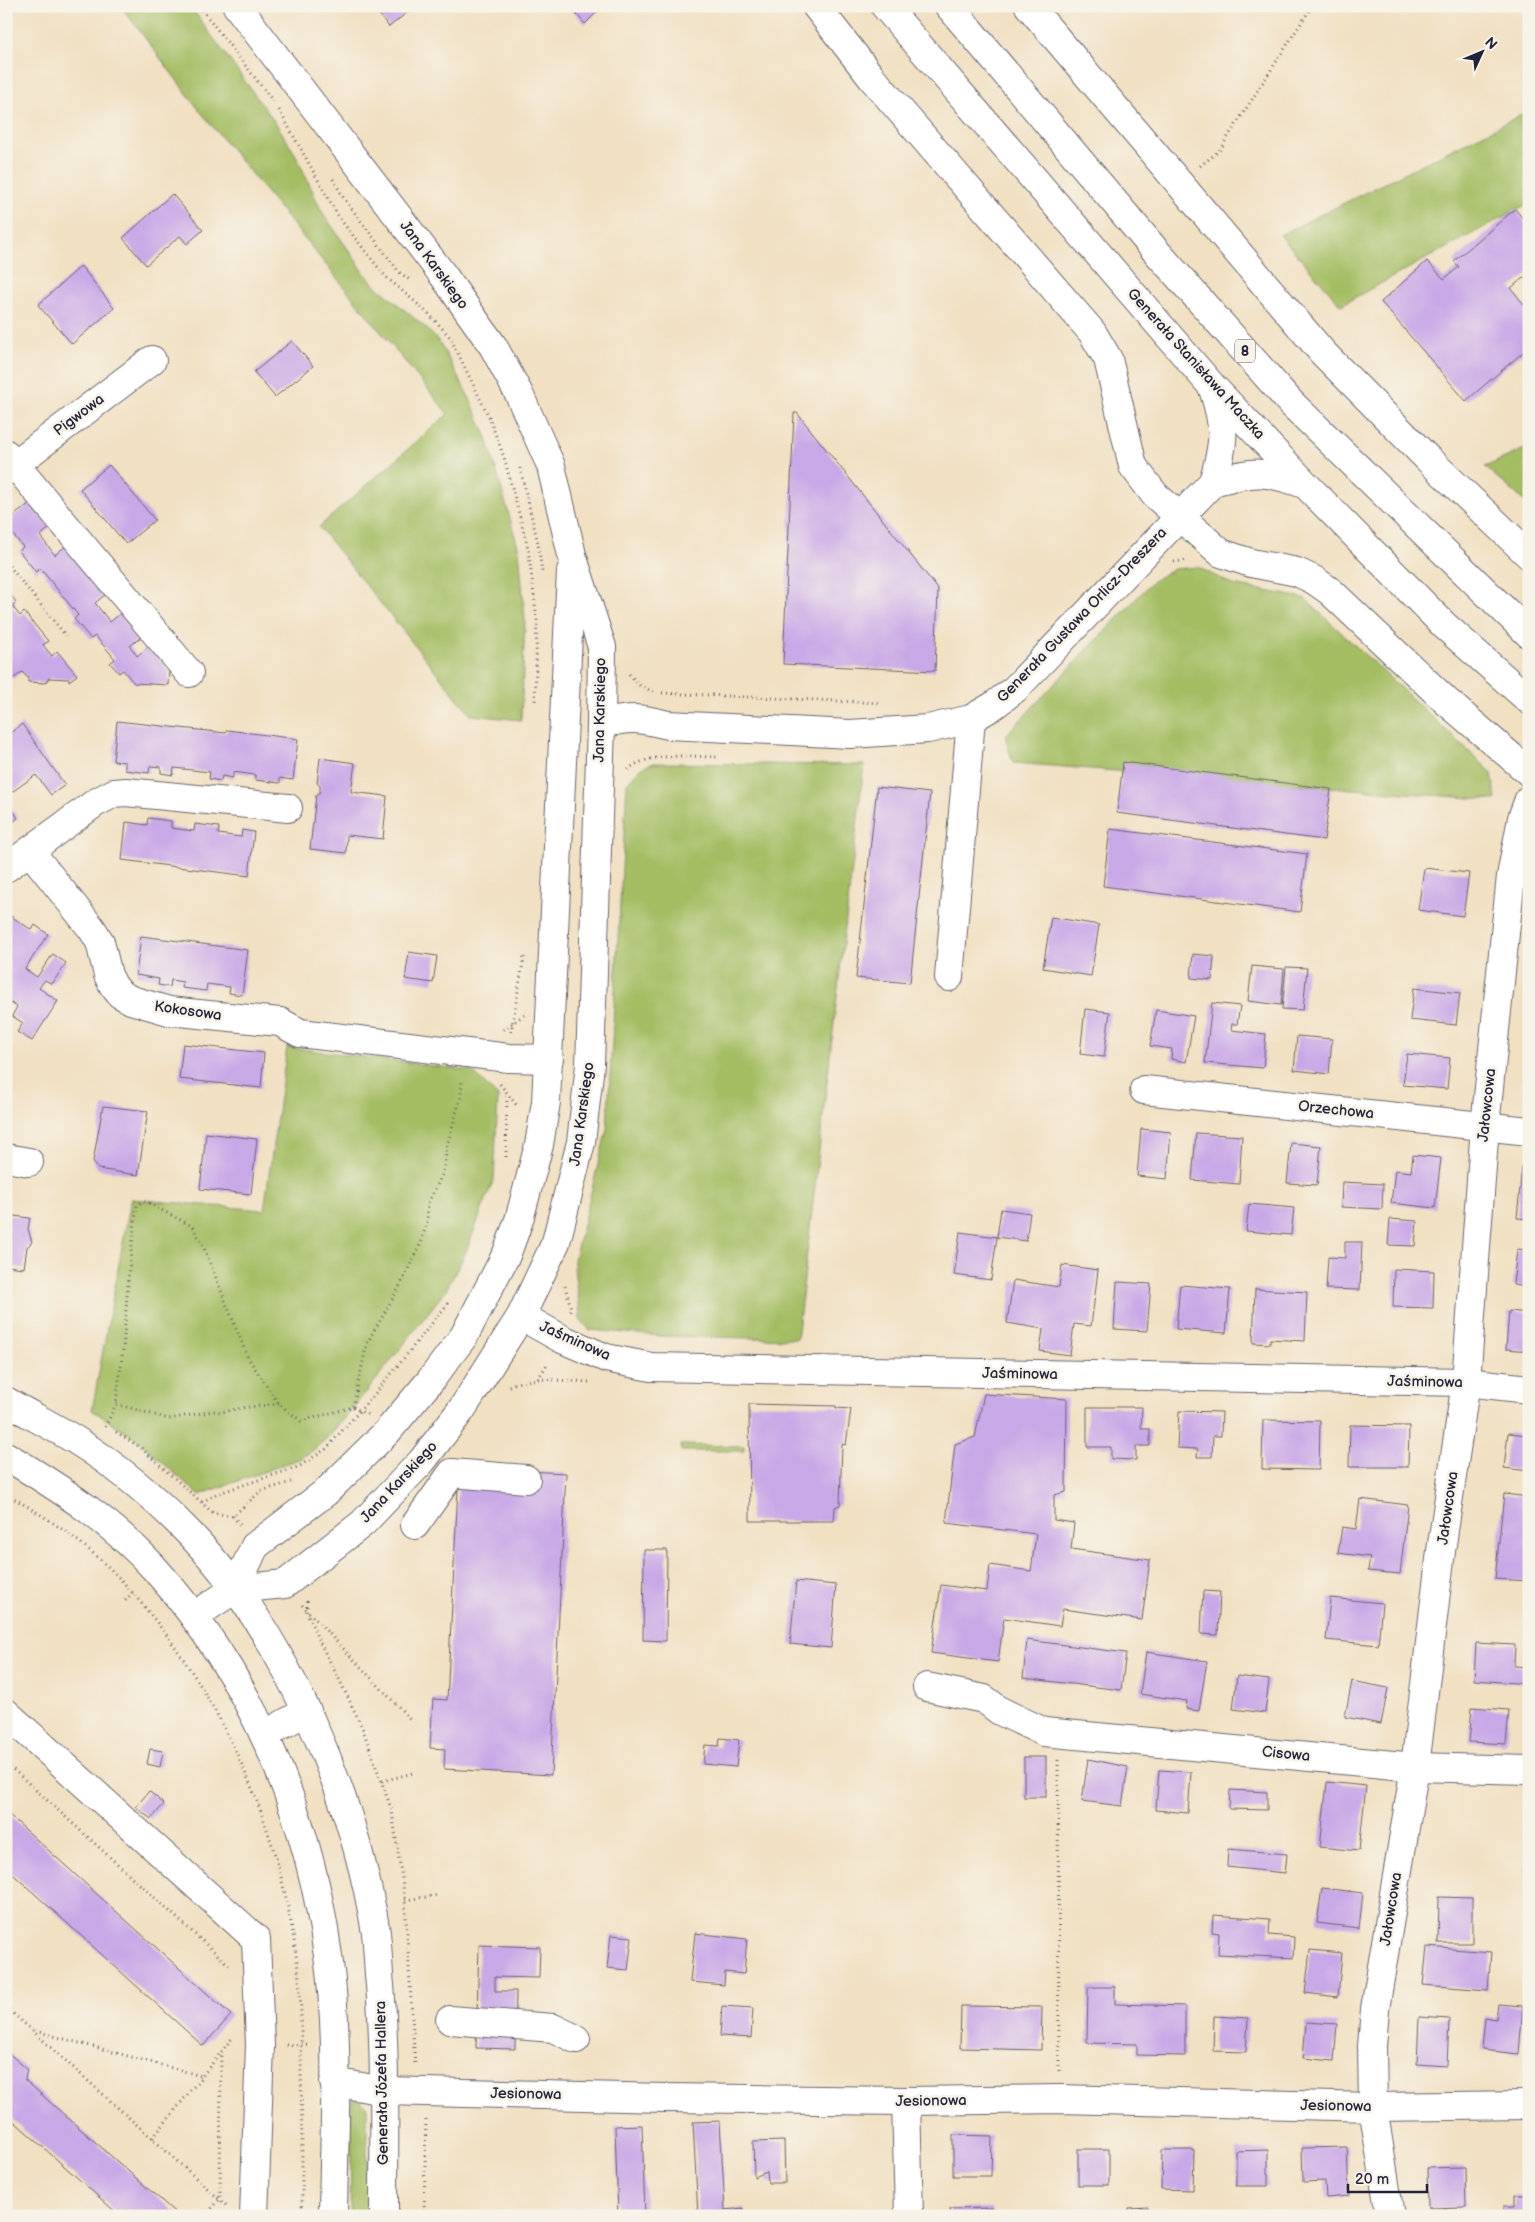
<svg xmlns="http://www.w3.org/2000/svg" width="1535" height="2222" font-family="'Balsamiq Sans',sans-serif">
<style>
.green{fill:#a4bd63;stroke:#63704f}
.building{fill:#c9a8e7}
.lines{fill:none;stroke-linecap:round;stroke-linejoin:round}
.minor-casing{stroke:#6a646a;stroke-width:30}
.major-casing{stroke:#6a646a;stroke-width:30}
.highway-casing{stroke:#6a646a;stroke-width:30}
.path{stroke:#6a646a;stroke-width:3;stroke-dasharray:1 4;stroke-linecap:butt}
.minor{stroke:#fff;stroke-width:28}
.major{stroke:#fff;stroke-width:28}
.highway{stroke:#fff;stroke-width:28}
.labels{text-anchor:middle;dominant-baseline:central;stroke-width:5;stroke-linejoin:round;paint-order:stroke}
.shield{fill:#f7f3e8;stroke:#62616f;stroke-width:1}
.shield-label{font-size:14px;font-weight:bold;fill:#22223b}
.street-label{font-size:15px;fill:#22223b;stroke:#f7f3e8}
</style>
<rect width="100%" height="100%" fill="#f7f3e8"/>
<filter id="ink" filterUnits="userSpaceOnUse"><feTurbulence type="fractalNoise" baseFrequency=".02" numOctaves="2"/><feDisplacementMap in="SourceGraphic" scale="10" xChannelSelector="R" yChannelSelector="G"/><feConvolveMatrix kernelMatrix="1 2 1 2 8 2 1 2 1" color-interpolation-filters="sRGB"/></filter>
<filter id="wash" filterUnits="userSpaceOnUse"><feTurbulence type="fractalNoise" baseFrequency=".0096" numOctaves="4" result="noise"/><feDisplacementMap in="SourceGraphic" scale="20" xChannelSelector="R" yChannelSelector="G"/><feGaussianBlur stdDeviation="1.12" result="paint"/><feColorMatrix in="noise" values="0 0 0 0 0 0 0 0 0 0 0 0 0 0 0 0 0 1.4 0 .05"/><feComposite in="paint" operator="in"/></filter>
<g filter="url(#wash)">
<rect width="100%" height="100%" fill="#f1e0c2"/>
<g class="green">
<polygon points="121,6 190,6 277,125 297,157 322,212 364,272 374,284 427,329 440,343 470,399 487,438 519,550 525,620 521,720 471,715 319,527 448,414 200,111"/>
<polygon points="1529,111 1529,203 1341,305 1280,235"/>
<polygon points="1529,447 1529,505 1485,467"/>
<polygon points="1198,567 1233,585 1304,598 1492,773 1496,800 1013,763 1005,736 1153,581 1174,569"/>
<path d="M654,763L864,765L797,1339L661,1336L590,1330L580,1320C580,1299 574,1280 574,1260L607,1129L627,783L641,768Z"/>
<polygon points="287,1047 472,1071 498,1097 494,1179 465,1254 446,1290 368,1390 327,1438 312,1451 299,1459 199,1495 134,1437 92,1410 131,1199 264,1210"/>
<polygon points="681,1445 744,1446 744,1451 681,1451"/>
<polygon points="352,2093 367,2107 367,2216 350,2216"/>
</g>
<g id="blocks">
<g class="building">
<polygon points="373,6 415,6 389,27"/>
<polygon points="569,6 603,6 585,24"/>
<polygon points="172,194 203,230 187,244 180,236 146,265 123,238"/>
<polygon points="1515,209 1529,226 1529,273 1511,288 1529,311 1529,347 1466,401 1381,302 1427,261 1444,279 1459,267 1454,261"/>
<polygon points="81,266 114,308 72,344 38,305"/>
<polygon points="292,341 313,366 275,397 254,372"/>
<polygon points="794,413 797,413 938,589 935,671 783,664"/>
<polygon points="109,465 155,520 126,544 80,489"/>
<polygon points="30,503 51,527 40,536 55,555 67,545 106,594 95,603 110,622 121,613 141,637 130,646 137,656 149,646 169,671 168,685 134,683 123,670 119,673 110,663 115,659 105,647 95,636 91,639 74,619 78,615 40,568 36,572 19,551 23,547 6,526 6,522"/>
<polygon points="6,589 16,602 12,606 20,616 24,612 48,641 43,645 52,656 57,651 77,675 69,681 69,679 49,678 45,683 28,682 28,678 22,672 14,678 6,678"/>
<polygon points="117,721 226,733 227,730 298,739 293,780 280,778 280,783 255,780 255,775 233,772 233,778 222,776 221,781 209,779 210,772 174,768 173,775 161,773 161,767 150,766 149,773 125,770 125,762 113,761"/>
<polygon points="22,724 65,785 51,795 36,775 6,796 6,736"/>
<polygon points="320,758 355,763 351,792 387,796 383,839 347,835 346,853 310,849 316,795 320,792 320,786 317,783"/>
<polygon points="1123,762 1331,789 1324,840 1117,813"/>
<polygon points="877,787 930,793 910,983 856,978"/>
<polygon points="6,801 18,818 6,827"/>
<polygon points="148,818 171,821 171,828 194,831 195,824 219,827 218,834 241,837 242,830 254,832 249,876 122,860 126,822 147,825"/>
<polygon points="1110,829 1307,854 1300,912 1103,886"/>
<polygon points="1424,868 1469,873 1463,916 1418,910"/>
<polygon points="6,913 32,930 35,925 48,934 25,969 37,977 53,954 66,963 52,984 45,980 39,988 58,1001 32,1041 17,1032 23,1023 12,1016 17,1007 6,1000"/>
<polygon points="1051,917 1099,925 1091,976 1043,968"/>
<polygon points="141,936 248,950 242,995 229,993 230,987 207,984 206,991 182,988 183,982 171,980 170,987 158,985 159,979 136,975"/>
<polygon points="409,952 437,956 433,983 405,979"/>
<polygon points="1193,954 1214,956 1212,980 1191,978"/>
<polygon points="1252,966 1284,969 1281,1005 1248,1001"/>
<polygon points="1286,967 1307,968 1303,1010 1282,1009"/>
<polygon points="1414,988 1460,993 1456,1025 1410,1020"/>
<polygon points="1212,1003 1240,1006 1237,1024 1232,1024 1231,1030 1266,1034 1263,1068 1205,1063"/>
<polygon points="1085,1009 1110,1012 1104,1057 1080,1054"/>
<polygon points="1156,1010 1194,1016 1186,1062 1171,1059 1172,1049 1150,1046"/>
<polygon points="1297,1036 1332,1039 1329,1074 1294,1070"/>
<polygon points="183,1044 264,1053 261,1088 179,1079"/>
<polygon points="1407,1054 1450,1058 1447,1089 1403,1085"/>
<polygon points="103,1106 148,1111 138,1175 98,1169 93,1161"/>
<polygon points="1141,1129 1171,1132 1167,1179 1137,1176"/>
<polygon points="206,1133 257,1139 251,1194 200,1189"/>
<polygon points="1196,1133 1242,1136 1239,1184 1192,1180"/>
<polygon points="1291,1143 1321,1146 1317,1185 1287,1183"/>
<polygon points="1413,1155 1441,1158 1435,1208 1391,1203 1395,1170 1411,1172"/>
<polygon points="1522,1167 1529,1168 1529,1219 1517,1218"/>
<polygon points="1342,1182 1383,1184 1382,1209 1341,1207"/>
<polygon points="1249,1204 1294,1208 1291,1235 1246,1231"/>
<polygon points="1001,1209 1030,1213 1026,1241 997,1237 991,1280 954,1275 960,1232 997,1237"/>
<polygon points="6,1215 30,1218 28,1229 32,1242 27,1247 24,1268 6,1266"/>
<polygon points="1390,1219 1417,1221 1415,1246 1388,1245"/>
<polygon points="1345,1242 1362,1242 1360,1290 1326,1289 1328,1257 1345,1258"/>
<polygon points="1517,1249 1529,1250 1529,1287 1513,1285"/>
<polygon points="1062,1265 1098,1270 1091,1326 1074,1324 1070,1355 1040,1351 1043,1329 1007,1323 1013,1280 1059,1287"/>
<polygon points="1394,1269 1434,1271 1433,1308 1393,1307"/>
<polygon points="1117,1282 1151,1284 1147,1331 1114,1329"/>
<polygon points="1180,1285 1230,1289 1226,1333 1176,1329"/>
<polygon points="1255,1289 1307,1292 1305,1341 1270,1339 1270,1344 1253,1343"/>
<polygon points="1509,1311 1529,1313 1529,1351 1506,1349"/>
<polygon points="984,1394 1067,1399 1066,1492 1054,1495 1054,1520 1074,1523 1071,1549 1150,1560 1142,1620 1063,1609 1060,1626 1004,1618 998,1662 931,1653 941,1585 987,1591 990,1565 1031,1571 1036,1534 946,1523 955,1444 975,1437"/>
<polygon points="749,1404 836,1406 836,1408 851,1409 846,1445 842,1444 840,1505 835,1507 834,1521 750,1521"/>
<polygon points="1087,1407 1142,1407 1141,1429 1150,1429 1150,1446 1136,1446 1136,1460 1111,1459 1111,1447 1087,1447"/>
<polygon points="1179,1411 1222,1412 1221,1436 1213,1436 1212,1457 1197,1457 1198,1449 1177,1448"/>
<polygon points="1263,1420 1320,1421 1319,1470 1262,1469"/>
<polygon points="1350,1425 1409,1426 1408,1467 1349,1467"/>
<polygon points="1508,1433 1529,1435 1529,1471 1504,1468"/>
<polygon points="526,1471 566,1473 551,1775 444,1769 445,1749 430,1748 433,1699 447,1700 458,1488 525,1492"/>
<polygon points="1504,1494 1529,1497 1529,1581 1495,1579"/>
<polygon points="1360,1499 1408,1505 1400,1574 1368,1571 1370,1557 1338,1553 1342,1527 1356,1529"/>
<polygon points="644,1550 667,1550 666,1641 643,1640"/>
<polygon points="796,1581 836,1585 831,1648 790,1644"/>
<polygon points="1203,1591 1220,1592 1218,1635 1201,1634"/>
<polygon points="1330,1598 1382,1603 1378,1645 1326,1640"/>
<polygon points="1027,1640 1126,1653 1121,1690 1023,1678"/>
<polygon points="1476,1643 1515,1645 1514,1666 1529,1667 1529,1684 1474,1680"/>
<polygon points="1146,1652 1207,1661 1199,1711 1186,1709 1187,1701 1140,1694"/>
<polygon points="1237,1676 1269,1680 1265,1713 1233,1709"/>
<polygon points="1352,1681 1388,1688 1381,1724 1345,1717"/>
<polygon points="1472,1707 1509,1710 1506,1744 1469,1742"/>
<polygon points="720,1738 739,1740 736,1767 703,1764 705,1745 719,1746"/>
<polygon points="150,1749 163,1751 160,1767 147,1764"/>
<rect x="1024" y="1757" width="22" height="40"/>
<polygon points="1088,1759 1128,1767 1122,1806 1082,1801"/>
<polygon points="1159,1770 1191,1772 1188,1813 1156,1810"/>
<polygon points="1327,1782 1366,1786 1359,1851 1320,1847"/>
<polygon points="1230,1790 1267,1792 1267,1810 1229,1809"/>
<polygon points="149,1791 164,1804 151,1819 136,1807"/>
<polygon points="6,1812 231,2015 203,2046 6,1868"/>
<polygon points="1527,1835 1529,1835 1529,1872 1524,1872"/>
<polygon points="1228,1849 1287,1854 1285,1873 1227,1867"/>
<polygon points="1322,1888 1363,1893 1359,1928 1317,1923"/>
<polygon points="1439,1897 1472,1898 1472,1943 1438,1943"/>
<polygon points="1213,1915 1270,1919 1269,1935 1294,1937 1293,1958 1218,1954 1219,1933 1212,1932"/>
<polygon points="695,1933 747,1939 744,1974 725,1972 724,1985 690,1982"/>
<polygon points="611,1935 632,1937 628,1970 607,1968"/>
<polygon points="479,1945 540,1947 539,1978 495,1977 495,1991 516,1991 515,2049 476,2048"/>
<polygon points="1427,1947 1491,1952 1488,1990 1423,1985"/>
<polygon points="1310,1950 1342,1953 1338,1997 1305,1993"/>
<polygon points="1088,1987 1115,1987 1115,2004 1185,2006 1185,2056 1137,2055 1137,2044 1087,2043"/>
<polygon points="1498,2004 1523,2006 1519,2054 1482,2050 1485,2017 1496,2019"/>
<polygon points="722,2006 753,2008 751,2038 720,2036"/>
<polygon points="961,2006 1042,2007 1041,2050 960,2048"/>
<polygon points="1214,2016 1248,2018 1246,2052 1213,2051"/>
<polygon points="1419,2017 1449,2019 1447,2066 1417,2064"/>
<polygon points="1306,2022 1337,2024 1334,2061 1303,2058"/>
<polygon points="6,2051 27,2069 25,2080 179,2216 120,2216 6,2114"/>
<polygon points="720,2121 725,2210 744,2208 744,2216 698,2216 693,2122"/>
<polygon points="642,2125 645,2216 618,2216 615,2126"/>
<polygon points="953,2135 992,2136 991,2176 953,2176"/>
<polygon points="784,2141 785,2183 768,2183 767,2172 754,2177 753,2142"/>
<polygon points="1347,2147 1349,2196 1326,2198 1325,2181 1303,2182 1302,2148"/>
<rect x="1078" y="2149" width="31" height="36"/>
<polygon points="1162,2150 1194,2150 1193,2190 1161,2189"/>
<polygon points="1268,2150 1268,2186 1236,2186 1236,2151"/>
<polygon points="1465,2167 1466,2207 1428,2208 1427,2168"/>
<polygon points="1515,2195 1529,2195 1529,2216 1503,2216 1503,2206 1515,2206"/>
<polygon points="1148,2207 1148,2216 1129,2216 1129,2208"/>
<polygon points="992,2208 993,2216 951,2216 950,2209"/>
</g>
</g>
</g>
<g filter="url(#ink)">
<use href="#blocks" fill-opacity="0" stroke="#6a646a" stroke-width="1"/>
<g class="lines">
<defs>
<g id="minor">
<polyline points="816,6 872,78 1092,332 1108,359 1133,466 1155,495 1221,553 1251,563 1297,572 1314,580 1331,592 1446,701 1529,772"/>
<polyline points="1029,6 1323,353 1428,459 1529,555"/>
<polyline points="6,454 189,673"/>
<polyline points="6,471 152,360"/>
<path d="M601,725C629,716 640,718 668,725L850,734L928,729L971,719L993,706L1015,689L1213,482"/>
<polyline points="30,851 92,929 100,942 108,975 113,985 120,994 131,1000 169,1011 280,1022 300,1033 509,1058 549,1059"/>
<polyline points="6,868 95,803 114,793 126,792 288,808"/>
<polyline points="949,977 971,719"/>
<polyline points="1144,1090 1529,1131"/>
<polyline points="6,1158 29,1162"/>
<polyline points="521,1316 562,1339 606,1358 651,1367 1466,1382 1529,1389"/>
<polyline points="415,1525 452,1473 526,1479"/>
<polyline points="235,1589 255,1546 326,1492 387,1432 430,1381 464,1336 507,1253 519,1220 539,1145 546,1102 571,571"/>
<polyline points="194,1616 235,1589 285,1584 363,1523 422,1461 462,1409 521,1316 556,1242 581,1142 590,1065 601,725 602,647 572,555 551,466 519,394 493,346 443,275 237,6"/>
<polyline points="927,1687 984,1699 1000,1711 1044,1732 1415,1767 1529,1770"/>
<polyline points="6,1713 256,1939 260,2045 254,2216"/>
<polyline points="450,2020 553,2028 576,2039"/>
<polyline points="334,2082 384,2091 664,2098 906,2101 1059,2099 1373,2107 1529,2105"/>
<polyline points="906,2101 909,2216"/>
<polyline points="1390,2216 1373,2107 1372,2046 1375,2009 1415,1767 1441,1551 1466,1382 1485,1126 1511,876 1522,818 1529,799"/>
</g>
<g id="major">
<path d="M6,1401C30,1415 54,1427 77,1441C117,1466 156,1499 189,1533C285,1632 354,1797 376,1933C378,1950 378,1968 380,1985C386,2062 384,2139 384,2216"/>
<path d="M6,1456C60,1488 114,1523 156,1570C252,1678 309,1814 328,1956C340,2038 334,2132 333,2216"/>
<polyline points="264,1735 307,1711"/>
</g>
<g id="highway">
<polyline points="885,6 1211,385 1306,485 1445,626 1529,700"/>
<polyline points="949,6 1155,250 1291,403 1529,634"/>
<path d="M1213,389C1226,428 1225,442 1213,482"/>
<path d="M1213,482C1253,471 1265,470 1304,484"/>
</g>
</defs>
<use href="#minor" class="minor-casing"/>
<use href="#major" class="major-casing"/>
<use href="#highway" class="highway-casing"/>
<g class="path">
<polyline points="199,6 273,101"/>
<polyline points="279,110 340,219 385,276 429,314 450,337 489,417 504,457 528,548 537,619 535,703"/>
<polyline points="1200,166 1219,151 1312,6"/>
<polyline points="333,179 343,197 399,272 411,281"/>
<polyline points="520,468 538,543 542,572"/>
<polyline points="6,562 66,636"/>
<polyline points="1174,562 1188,560"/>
<polyline points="629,674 640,686 656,693"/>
<polyline points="662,693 881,703"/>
<path d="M628,770C647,751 694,757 720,757"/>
<polyline points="503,1030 524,1015"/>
<polyline points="511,1032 524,957"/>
<polyline points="500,1084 518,1107"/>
<polyline points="506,1157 507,1093"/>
<polyline points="565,1286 571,1308 569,1314"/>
<polyline points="538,1379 590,1382"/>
<polyline points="509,1386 516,1383 538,1379 548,1363"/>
<polyline points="279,1404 248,1407 221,1412 213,1411 169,1419 116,1404 123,1349 129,1268 137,1205 144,1201 192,1226 204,1248 248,1358 279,1404 301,1421 353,1407 367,1343 401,1284 421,1243 427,1222 428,1203 443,1173 447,1146 461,1096 462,1080"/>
<polyline points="353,1407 368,1415"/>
<polyline points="105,1427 116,1404"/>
<polyline points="116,1432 140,1447 213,1513 233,1516 261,1491 291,1482"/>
<path d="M6,1494C47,1517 90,1546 122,1581C222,1691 284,1831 299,1979C302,2009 301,2041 301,2071C302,2119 302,2167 302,2216"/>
<polyline points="202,1502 216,1494 298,1467 326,1449 379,1389 450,1301"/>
<polyline points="233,1516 240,1525"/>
<polyline points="125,1600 133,1593"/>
<polyline points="307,1601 307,1612 318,1639 340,1681 362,1727 392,1811 405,1900 415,2066"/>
<polyline points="302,1605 411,1720"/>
<polyline points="1058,1760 1059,2073"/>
<polyline points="6,1763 230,1966"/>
<polyline points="382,1781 413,1773"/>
<polyline points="405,1900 439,1895"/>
<polyline points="6,2007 227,2206"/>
<polyline points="35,2031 202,2076"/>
<polyline points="286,2045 309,2044"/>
<polyline points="153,2138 233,2037"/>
<polyline points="205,2216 220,2199 221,2053"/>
<polyline points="424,2216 426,2119"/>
</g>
<use href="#minor" class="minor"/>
<use href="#major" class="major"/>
<use href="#highway" class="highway"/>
</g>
</g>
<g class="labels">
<rect class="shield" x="1235" y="339.5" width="20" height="23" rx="4"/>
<g class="shield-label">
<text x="1245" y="351">8</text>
</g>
<g class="street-label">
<text transform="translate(434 265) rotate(54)">Jana Karskiego</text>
<text transform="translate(1196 364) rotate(48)">Generała Stanisława Maczka</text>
<text transform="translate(79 415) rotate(-37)">Pigwowa</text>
<text transform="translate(1082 615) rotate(-46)">Generała Gustawa Orlicz-Dreszera</text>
<text transform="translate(600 710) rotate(-89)">Jana Karskiego</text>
<text transform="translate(188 1011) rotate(8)">Kokosowa</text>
<text transform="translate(1487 1105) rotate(-84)">Jałowcowa</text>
<text transform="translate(1336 1110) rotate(6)">Orzechowa</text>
<text transform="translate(582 1114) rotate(-82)">Jana Karskiego</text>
<text transform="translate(575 1341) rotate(24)">Jaśminowa</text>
<text transform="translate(1020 1374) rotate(1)">Jaśminowa</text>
<text transform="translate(1425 1382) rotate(1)">Jaśminowa</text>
<text transform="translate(399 1482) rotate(-47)">Jana Karskiego</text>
<text transform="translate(1448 1508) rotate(-82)">Jałowcowa</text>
<text transform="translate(1286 1754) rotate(6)">Cisowa</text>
<text transform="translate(1391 1909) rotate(-81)">Jałowcowa</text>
<text transform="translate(382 2083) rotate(-91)">Generała Józefa Hallera</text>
<text transform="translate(526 2094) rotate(1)">Jesionowa</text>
<text transform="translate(931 2101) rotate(-1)">Jesionowa</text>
<text transform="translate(1336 2106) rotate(1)">Jesionowa</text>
</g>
</g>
<rect width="1535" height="2222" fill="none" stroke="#f7f3e8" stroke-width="25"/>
<g transform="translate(1482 52) rotate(46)" stroke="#f7f3e8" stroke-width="4" paint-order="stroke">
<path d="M0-4L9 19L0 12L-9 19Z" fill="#22223b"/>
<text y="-8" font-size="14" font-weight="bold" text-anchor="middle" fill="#22223b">N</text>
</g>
<path d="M1348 2184v8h79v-8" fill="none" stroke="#22223b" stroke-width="2.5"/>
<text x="1355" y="2184" font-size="15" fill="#22223b" stroke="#f7f3e8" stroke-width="4" paint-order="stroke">20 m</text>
</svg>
